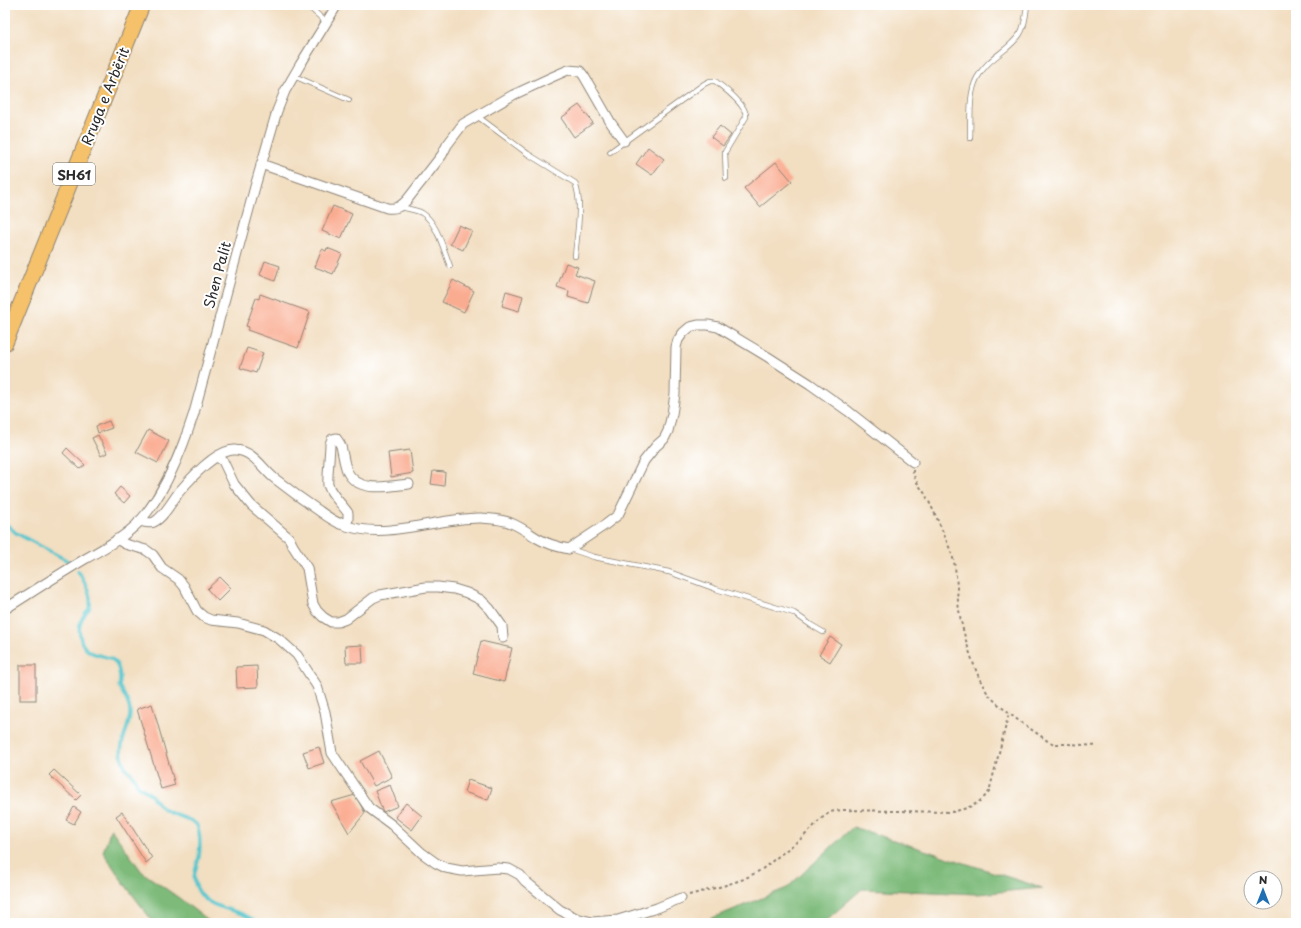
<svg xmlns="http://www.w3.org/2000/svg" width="1301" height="928" font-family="'Playpen Sans',sans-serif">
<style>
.forest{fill:#7ebb7a;stroke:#547352}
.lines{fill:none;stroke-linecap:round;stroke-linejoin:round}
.stream{stroke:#58c6cd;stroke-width:3.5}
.building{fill:#faac91}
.lane-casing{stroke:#8e8476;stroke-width:6}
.street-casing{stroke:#8e8476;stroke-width:11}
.primary-casing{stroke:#8e8476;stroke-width:17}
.path{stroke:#8e8476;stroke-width:2;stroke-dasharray:3 3;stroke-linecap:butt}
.lane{stroke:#fff;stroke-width:4.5}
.street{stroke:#fff;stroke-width:9}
.primary{stroke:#f5c16b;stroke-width:15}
.labels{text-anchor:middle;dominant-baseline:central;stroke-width:4;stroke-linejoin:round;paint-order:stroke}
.shield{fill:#fff;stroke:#6b6b6b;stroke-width:1}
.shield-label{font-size:13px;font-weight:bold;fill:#2b2b2b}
.street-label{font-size:14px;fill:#2b2b2b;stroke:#fff}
</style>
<rect width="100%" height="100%" fill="#fff"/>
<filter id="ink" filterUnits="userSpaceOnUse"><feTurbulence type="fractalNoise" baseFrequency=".025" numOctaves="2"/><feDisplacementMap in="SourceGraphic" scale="8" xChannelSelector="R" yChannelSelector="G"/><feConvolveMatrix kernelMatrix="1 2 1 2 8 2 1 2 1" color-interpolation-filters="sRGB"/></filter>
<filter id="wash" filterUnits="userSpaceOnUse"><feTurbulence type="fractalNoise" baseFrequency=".012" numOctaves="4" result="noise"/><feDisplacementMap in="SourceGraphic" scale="16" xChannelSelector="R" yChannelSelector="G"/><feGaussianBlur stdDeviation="0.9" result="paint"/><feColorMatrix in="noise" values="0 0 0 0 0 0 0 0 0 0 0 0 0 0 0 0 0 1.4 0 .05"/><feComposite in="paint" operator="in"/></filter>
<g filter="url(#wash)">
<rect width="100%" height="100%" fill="#f2dec1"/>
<g class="forest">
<polygon points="853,827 1042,888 977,894 862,889 823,923 690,923 705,921 787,888"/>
<polygon points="111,829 142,872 179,898 211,923 154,923 123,882 103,852"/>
</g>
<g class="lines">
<g class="stream">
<polyline points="5,523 16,533 70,562"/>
<path d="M78,571C84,580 94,598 89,609C88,610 85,613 85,614C78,623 78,633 82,643C92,663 114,648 119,671C120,677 121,680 119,686C123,694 129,701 130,711C131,730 114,745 125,767C127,770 131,772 133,776C135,778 135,782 137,784C140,788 145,790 149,793C154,798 158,805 163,809C171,815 190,818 196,824C201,830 200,850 199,857C196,871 190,877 199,892C212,912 240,907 257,923"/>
</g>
</g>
<g id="blocks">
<g class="building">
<polygon points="579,105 593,123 574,137 561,118"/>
<polygon points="720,126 731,135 723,146 711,137"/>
<polygon points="648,147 664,159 652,175 636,164"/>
<polygon points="776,162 792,181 760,207 744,188"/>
<polygon points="333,206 352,214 341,239 322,231"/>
<polygon points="459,225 472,231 463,250 450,244"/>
<polygon points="327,248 342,254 333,274 315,267 322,249 326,251"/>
<polygon points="265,261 280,266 275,281 260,275"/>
<polygon points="566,263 578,267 575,274 595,281 588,303 568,297 569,291 557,287"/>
<polygon points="453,280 474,291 464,312 442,302"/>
<polygon points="506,291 523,296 519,311 502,306"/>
<polygon points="260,294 310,312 298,348 247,330 249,327 246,326 256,298 259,299"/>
<polygon points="247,348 263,353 256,373 240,368"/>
<polygon points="109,421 112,428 98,433 96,426"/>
<polygon points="148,430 169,441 158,463 136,452"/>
<polygon points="98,435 107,453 101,456 92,438"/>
<polygon points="67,448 85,465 80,469 63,453"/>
<polygon points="410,450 413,473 391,477 388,453"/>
<polygon points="433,471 445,472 444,486 431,484"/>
<polygon points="120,487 130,496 124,503 114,494"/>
<polygon points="220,577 231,588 218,601 207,589"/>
<polygon points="830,637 841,644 830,662 819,655"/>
<polygon points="481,641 512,648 504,682 473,674"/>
<polygon points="362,645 363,663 346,663 345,646"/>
<rect x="20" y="665" width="16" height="35"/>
<polygon points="257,666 258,687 237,688 236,667"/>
<polygon points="152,704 175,785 161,789 137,709"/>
<polygon points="319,747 324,763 309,768 303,752"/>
<polygon points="379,751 392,777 374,786 360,761"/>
<polygon points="54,770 81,795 76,800 49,775"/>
<polygon points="468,780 492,788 488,800 464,792"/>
<polygon points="390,785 398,806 383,812 375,791"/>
<polygon points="355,795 365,813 349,833 331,802"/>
<polygon points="406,803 422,816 412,830 395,817"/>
<polygon points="74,807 81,812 74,824 66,820"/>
<polygon points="122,812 152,858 146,863 116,816"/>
</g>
</g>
</g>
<g filter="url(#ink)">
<use href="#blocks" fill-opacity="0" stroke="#8e8476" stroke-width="1"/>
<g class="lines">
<defs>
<g id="lane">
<polyline points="307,5 326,22"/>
<polyline points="294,76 349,100"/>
<path d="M477,116L528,154L575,183C583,203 577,234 575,256"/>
<path d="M970,138C971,120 968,95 977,78C988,57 1008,52 1020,34C1025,27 1026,14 1027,5"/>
<path d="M610,152L704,84L710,81H715C724,88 747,105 746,117L725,152L726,178"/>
<path d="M401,207C408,209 416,210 422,213C437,222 444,251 450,266"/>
<polyline points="570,549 594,557 669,572 716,589 794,613 811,625 823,632"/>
</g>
<g id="street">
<path d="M261,164L387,208C397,209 400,207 407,200L442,155L447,145L463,124L513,95L552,77L568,70L580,71L584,76L611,123L624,141"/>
<polyline points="217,457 223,461 234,484 251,505 289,538 293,546 307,568 313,604 317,611 323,617 331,622 338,622 346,619 373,598 380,595 426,587 438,587 454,589 467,593 481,600 490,609 502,626 503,638"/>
<path d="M139,521C144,522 150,524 154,522C163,518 173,500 179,492C190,479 218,448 236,450C253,451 262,468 274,478C288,489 303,500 318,510C325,515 333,521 341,524C385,542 436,517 481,518C491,519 502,519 511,523C521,527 529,533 537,538C547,544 558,547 569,549L605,525L618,515L644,461L656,446L664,439L668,431L672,414L675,394L676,347L678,340L683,333L690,327L698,325H708L718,327L768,357L810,384L848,411L913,462"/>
<path d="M340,524L348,520V513C342,504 332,496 328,485C327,480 330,451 330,444L332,439L336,438C338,441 340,443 341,446C343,454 344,463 347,471C358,494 389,486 409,484"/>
<polyline points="117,539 125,544 146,550 153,555 162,568 178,579 184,586 197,611 204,617 211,620 238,623 264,630 279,639 297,655 317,686 325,712 332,753 340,765 369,808 392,825 422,853 436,863 446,868 462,871 498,868 509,869 520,875 525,881 560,910 576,918 592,922 618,920 657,908 681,898"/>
<path d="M5,609C32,592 58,575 85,559C104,548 125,537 140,521C166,491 182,450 194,413L256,183L277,111L285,91L300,65L337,5"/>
</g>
<polyline id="primary" points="5,343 142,5"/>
</defs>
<use href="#lane" class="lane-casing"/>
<use href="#street" class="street-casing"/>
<use href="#primary" class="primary-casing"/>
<g class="path">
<path d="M913,470C914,481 920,486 925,494C934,511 942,529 949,547C958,566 956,589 959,610C962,631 976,679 989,695C1005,713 1030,728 1049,742L1055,744H1069L1097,746"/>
<path d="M689,895L723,886L744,879L761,870L803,837L822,818L830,812L842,810L952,812C969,808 978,805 989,792L1009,713"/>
</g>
<use href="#lane" class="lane"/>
<use href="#street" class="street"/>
<use href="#primary" class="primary"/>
</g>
</g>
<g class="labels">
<rect class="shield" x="53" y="163" width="42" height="22" rx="3"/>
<g class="shield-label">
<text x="74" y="174">SH61</text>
</g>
<g class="street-label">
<text transform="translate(105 96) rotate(-68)">Rruga e Arbërit</text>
<text transform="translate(217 275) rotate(-75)">Shen Palit</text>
</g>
</g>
<rect width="1301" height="928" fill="none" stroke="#fff" stroke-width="20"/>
<g transform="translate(1263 890)"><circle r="19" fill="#ffffff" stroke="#aaaaaa"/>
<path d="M0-3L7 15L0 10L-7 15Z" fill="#1f6fb2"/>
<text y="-6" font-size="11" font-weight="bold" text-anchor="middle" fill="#2b2b2b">N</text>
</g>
</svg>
